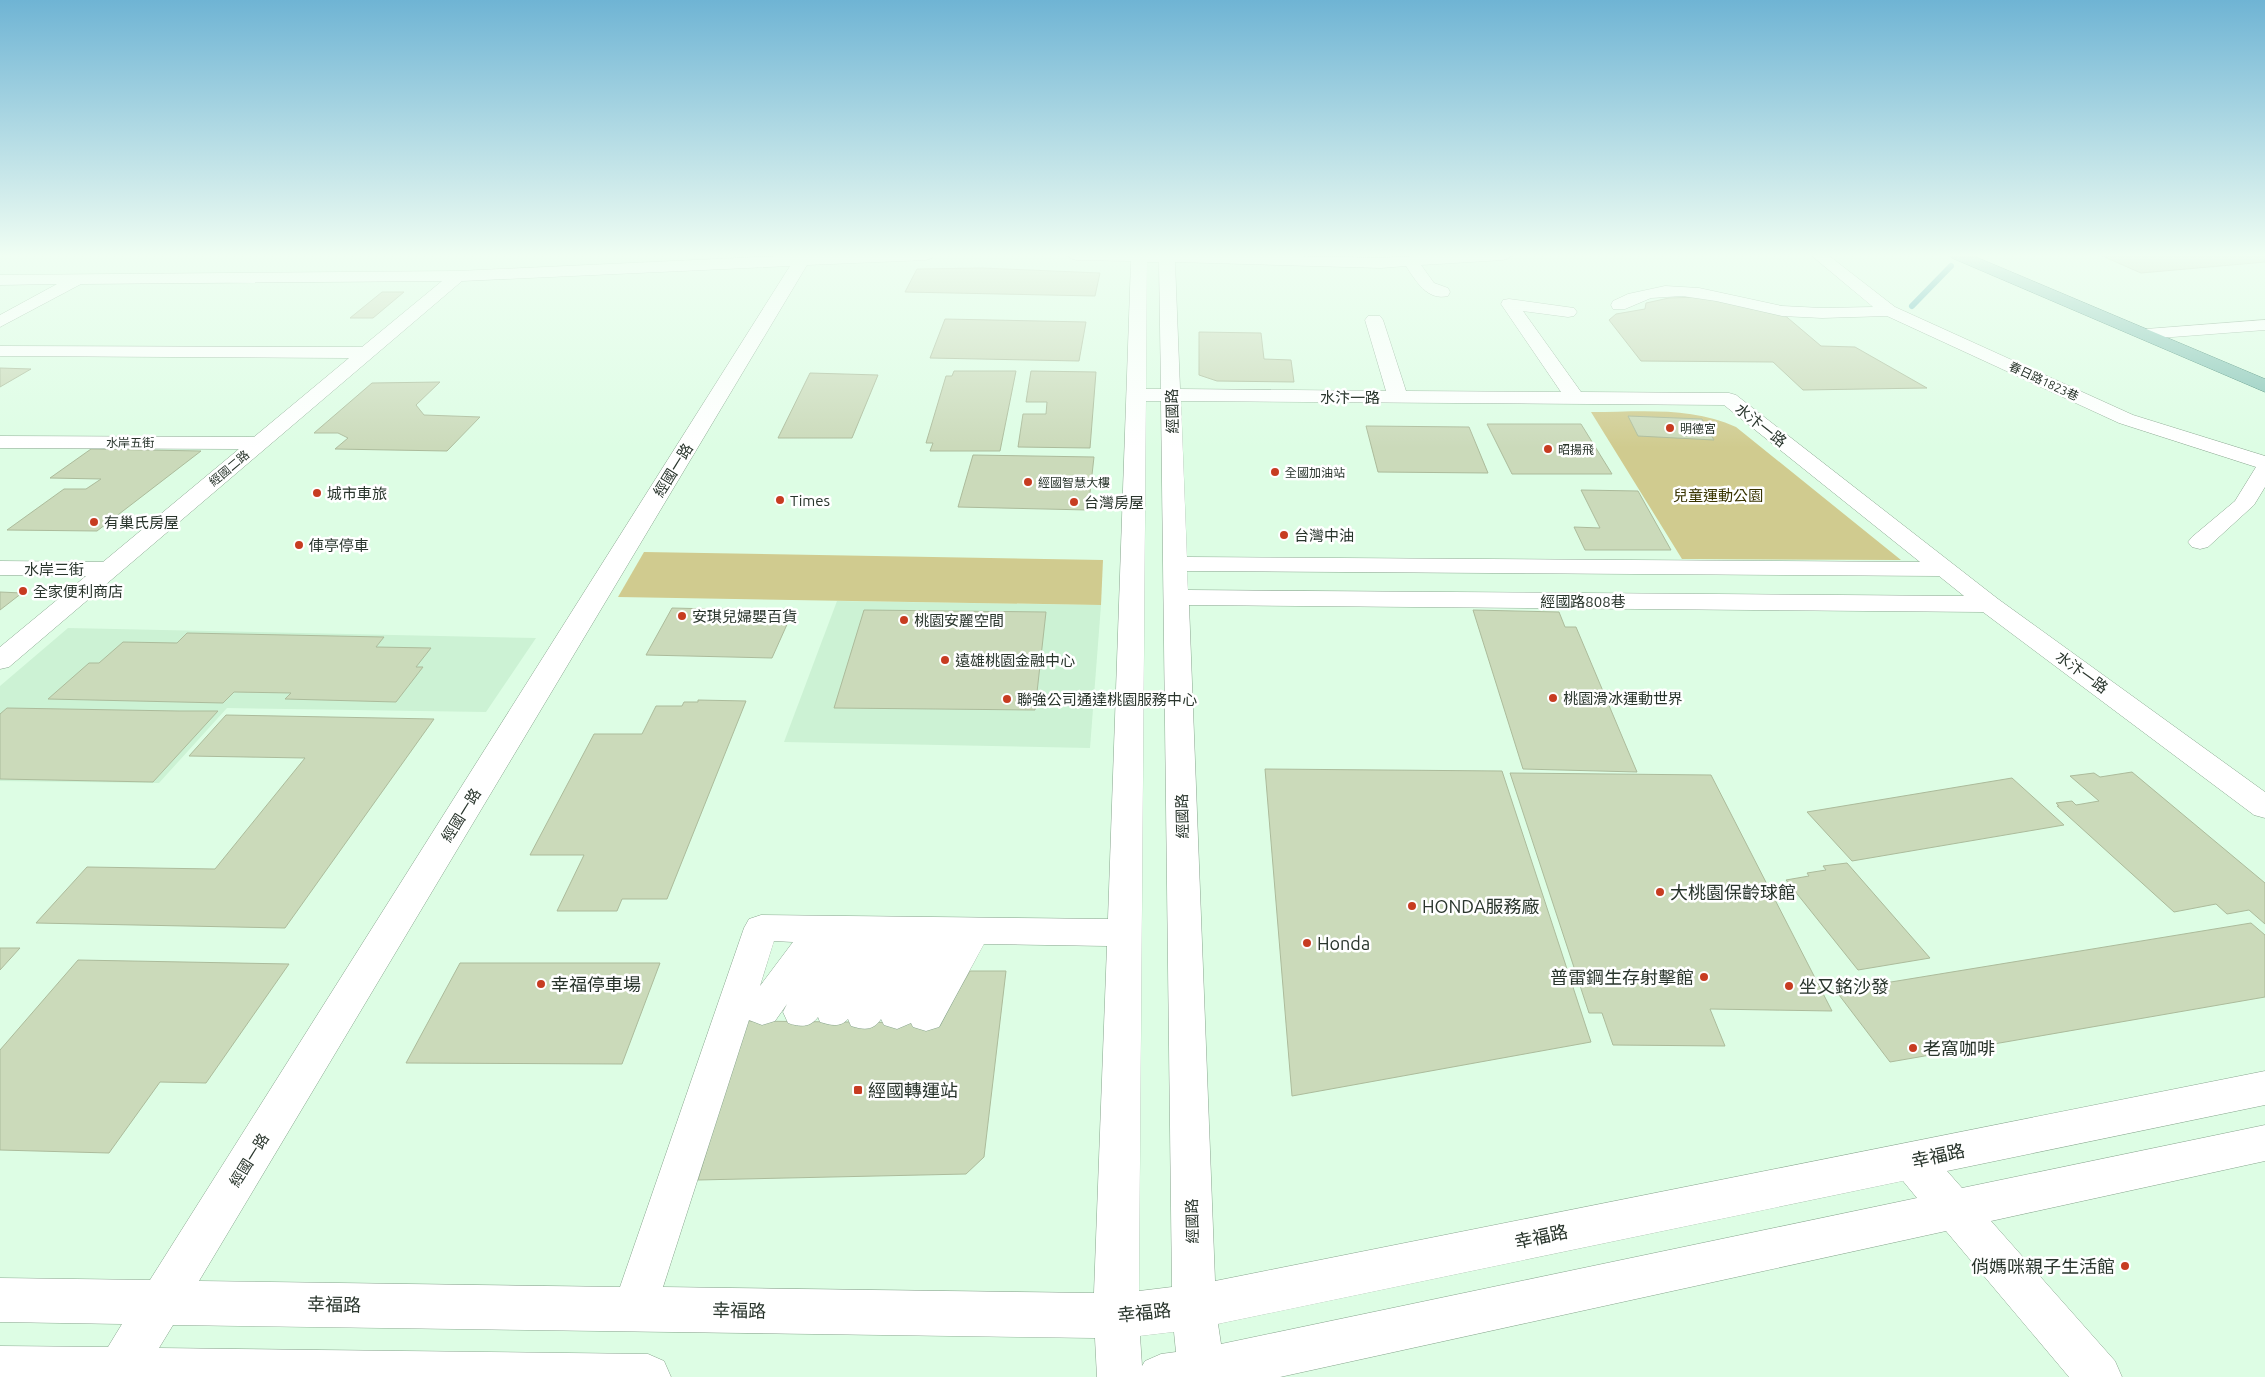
<svg xmlns="http://www.w3.org/2000/svg" width="2265" height="1377" font-family="Ubuntu,'Noto Sans TC',sans-serif">
<style>
.built{fill:#ccf2d4}
.green{fill:#d0cb8f}
.lines{fill:none;stroke-linecap:round;stroke-linejoin:round}
.stream{stroke:#59b3b7;stroke-width:6}
.building{fill:#cbdaba;stroke:#acbb9b}
.minor-casing{stroke:#89a68f;stroke-width:1}
.major-casing{stroke:#347a68;stroke-width:1}
.minor{fill:#fff;fill-rule:evenodd}
.major{fill:#89c5b8;fill-rule:evenodd}
.poi-dot{fill:#c73c21;stroke:#fff;stroke-width:2}
.labels{text-anchor:middle;dominant-baseline:central;stroke-width:5;stroke-linejoin:round;paint-order:stroke}
.far-street-label{font-size:12px;fill:#29352c;stroke:#fff}
.far-poi-label{font-size:12px;fill:#29352c;stroke:#fff;text-anchor:start}
.street-label{font-size:15px;fill:#29352c;stroke:#fff}
.poi-label{font-size:15px;fill:#29352c;stroke:#fff;text-anchor:start}
.park-label{font-size:15px;fill:#393400;stroke:#fff}
.near-poi-label{font-size:18px;fill:#29352c;stroke:#fff;text-anchor:start}
.near-street-label{font-size:18px;fill:#29352c;stroke:#fff}
</style>
<rect width="100%" height="100%" fill="#ddfde4"/>
<g class="built">
<polygon points="837,601 1101,605 1090,748 784,742"/>
<polygon points="68,628 536,638 486,712 227,708 159,783 0,781 0,686"/>
</g>
<g class="green">
<path d="M1591,412C1639,412 1691,406 1736,427L1901,560L1682,559Z"/>
<polygon points="644,552 1103,560 1101,605 618,597"/>
</g>
<g class="lines">
<polyline class="stream" points="1912,306 1951,266"/>
</g>
<g class="building">
<polygon points="2100,255 2265,255 2265,262 2141,273"/>
<polygon points="982,268 1100,273 1095,296 905,292 917,269"/>
<polygon points="382,292 404,292 373,318 350,318"/>
<polygon points="1699,297 1782,313 1821,346 1855,347 1927,388 1803,390 1773,362 1641,361 1609,320 1616,314 1645,309 1646,303 1669,298"/>
<polygon points="945,319 1086,322 1079,361 930,358"/>
<polygon points="1199,332 1261,333 1264,359 1291,360 1294,382 1217,381 1199,375"/>
<polygon points="0,368 31,369 0,387"/>
<polygon points="954,371 1016,371 1000,451 930,451 933,443 926,443 946,376 952,376"/>
<polygon points="1031,371 1096,372 1090,448 1018,447 1023,414 1046,414 1047,402 1026,402"/>
<polygon points="810,373 878,375 852,438 778,438"/>
<polygon points="440,382 416,405 424,415 480,417 447,451 335,449 348,438 338,433 314,433 372,383"/>
<polygon points="1628,416 1702,419 1714,440 1638,436"/>
<polygon points="1487,424 1581,424 1612,474 1512,474"/>
<polygon points="1366,426 1469,427 1488,473 1378,472"/>
<polygon points="91,449 201,451 97,531 7,530 64,489 86,489 101,479 50,478"/>
<polygon points="973,455 1094,457 1088,510 958,507"/>
<polygon points="1581,490 1638,491 1671,550 1585,550 1574,527 1600,528"/>
<polygon points="0,592 22,593 0,610"/>
<polygon points="672,608 793,611 772,658 646,655"/>
<polygon points="864,610 1046,612 1035,710 834,708"/>
<polygon points="1473,610 1559,612 1565,627 1576,627 1637,772 1523,769"/>
<polygon points="187,633 384,637 376,647 431,648 416,667 423,667 396,702 285,699 291,693 234,692 223,703 48,699 89,663 99,663 123,642 177,643"/>
<polygon points="698,700 746,701 667,899 622,899 617,911 557,911 584,855 530,855 594,734 642,734 656,706 682,706 684,702 698,702"/>
<polygon points="7,708 179,711 218,711 153,782 0,779 0,714"/>
<polygon points="226,715 434,719 285,928 36,923 87,867 215,869 305,758 189,756"/>
<polygon points="1265,769 1502,771 1591,1042 1292,1096"/>
<polygon points="2132,772 2265,883 2265,924 2249,910 2227,914 2216,904 2174,912 2057,806 2059,806 2056,803 2072,801 2076,805 2099,801 2070,776 2094,773 2100,777"/>
<polygon points="1510,773 1711,775 1832,1011 1710,1009 1725,1046 1613,1045 1602,1013 1589,1013"/>
<polygon points="2012,778 2064,825 1852,861 1807,812"/>
<polygon points="1847,863 1930,958 1858,970 1786,880 1809,876 1807,873 1826,870 1823,866"/>
<polygon points="2251,923 2265,935 2265,997 1890,1062 1836,991"/>
<polygon points="0,948 20,948 0,970"/>
<polygon points="78,960 289,964 206,1083 160,1082 109,1153 0,1150 0,1050"/>
<polygon points="460,963 660,963 622,1064 406,1063"/>
<polygon points="970,971 1006,971 984,1157 966,1174 698,1180 745,1021 940,1023"/>
</g>
<g class="lines">
<defs>
<g id="minor">
<path d="M802,255H934L932,258L926,260L807,265L199,1281L620,1287L744,928L749,919L761,915L1108,919L1131,261L1076,260L1070,258L1068,255H1246L1381,258L1435,255H1511L1509,258L1503,260L1421,265L1434,283L1448,288L1450,292L1448,296C1427,301 1416,281 1406,266L1381,268L1175,262L1180,389L1386,391L1365,320L1368,316H1380L1383,320L1406,391L1561,392L1501,304L1503,300L1509,299L1574,308L1577,312L1574,316L1568,317L1523,311L1581,392L1729,393L1736,395L1998,599L2265,792V818L2254,815L1983,612L1189,605L1215,1281L2265,1071V1105L1947,1171L1962,1188L2265,1125V1161L1991,1221L2115,1361L2122,1377H2069L1946,1231L1280,1377H1097L1095,1338L173,1325L159,1348L648,1354L664,1361L671,1377H0V1346L108,1347L122,1324L0,1322V1278L150,1280L790,266L462,281L9,667L0,669V647L86,576L0,575V561L103,562L239,449L0,448V436L254,437L349,358L0,356V346L362,347L442,281L81,284L0,327V315L57,284L0,285V275L458,271ZM1147,262H1159L1161,389H1146ZM1146,401H1161L1172,1287L1139,1291ZM1181,401L1724,405L1920,562L1187,557ZM1187,571L1939,576L1964,596L1188,590ZM774,941L793,942L760,986ZM984,944L1107,946L1094,1293L663,1287L749,1020L762,1025L775,1021L787,1004L783,1012L788,1023C800,1027 810,1028 818,1017L820,1022C830,1025 840,1028 848,1019L851,1026C864,1030 873,1031 881,1019L884,1025L897,1029L911,1023L913,1027L926,1031L939,1027ZM1903,1181L1917,1198L1221,1344L1218,1324ZM1174,1332L1176,1352L1161,1354L1145,1361L1142,1366L1140,1336Z"/>
<polygon points="1811,255 1828,255 1895,307 2133,415 2265,456 2265,487 2254,505 2208,547 2200,549 2192,547 2188,542 2192,537 2235,501 2256,467 2119,423 1887,316 1822,318 1782,316 1716,301 1682,296 1651,298 1625,309 1613,309 1611,305 1613,301 1628,294 1665,286 1699,288 1782,306 1822,308 1873,307"/>
<polygon points="2265,320 2265,330 2146,339 2140,338 2137,334 2140,330 2146,329"/>
</g>
<polygon id="major" points="1950,255 1971,255 2265,379 2265,392 1952,258"/>
</defs>
<use href="#minor" class="minor-casing"/>
<use href="#major" class="major-casing"/>
<use href="#minor" class="minor"/>
<use href="#major" class="major"/>
</g>
<linearGradient id="sky" x2="0" y2="1"><stop stop-color="#6fb4d4"/><stop offset="0.57" stop-color="#f0fef3"/><stop offset="1" stop-color="#f0fef3" stop-opacity="0"/></linearGradient>
<rect width="2265" height="448" fill="url(#sky)"/>
<g class="poi-dot">
<circle cx="1670" cy="428" r="5"/>
<circle cx="1548" cy="449" r="5"/>
<circle cx="1275" cy="472" r="5"/>
<circle cx="1028" cy="482" r="5"/>
<circle cx="317" cy="493" r="5"/>
<circle cx="780" cy="500" r="5"/>
<circle cx="1074" cy="502" r="5"/>
<circle cx="94" cy="522" r="5"/>
<circle cx="1284" cy="535" r="5"/>
<circle cx="299" cy="545" r="5"/>
<circle cx="23" cy="591" r="5"/>
<circle cx="682" cy="616" r="5"/>
<circle cx="904" cy="620" r="5"/>
<circle cx="945" cy="660" r="5"/>
<circle cx="1553" cy="698" r="5"/>
<circle cx="1007" cy="699" r="5"/>
<circle cx="1660" cy="892" r="5"/>
<circle cx="1412" cy="906" r="5"/>
<circle cx="1307" cy="943" r="5"/>
<circle cx="1704" cy="977" r="5"/>
<circle cx="541" cy="984" r="5"/>
<circle cx="1789" cy="986" r="5"/>
<circle cx="1913" cy="1048" r="5"/>
<rect x="853" y="1085" width="10" height="10" rx="2.5"/>
<circle cx="2125" cy="1266" r="5"/>
</g>
<g class="labels">
<g class="far-street-label">
<text transform="translate(2044 381) rotate(25)">春日路1823巷</text>
<text x="130" y="442">水岸五街</text>
<text transform="translate(229 468) rotate(-40)">經國二路</text>
</g>
<g class="far-poi-label">
<text x="1680" y="428">明德宮</text>
<text x="1558" y="449">昭揚飛</text>
<text x="1285" y="472">全國加油站</text>
<text x="1038" y="482">經國智慧大樓</text>
</g>
<g class="street-label">
<text x="1350" y="397">水汴一路</text>
<text transform="translate(1172 411) rotate(-91)">經國路</text>
<text transform="translate(1761 425) rotate(38)">水汴一路</text>
<text transform="translate(673 470) rotate(-58)">經國一路</text>
<text x="54" y="569">水岸三街</text>
<text x="1583" y="601">經國路808巷</text>
<text transform="translate(2082 672) rotate(36)">水汴一路</text>
<text transform="translate(461 815) rotate(-58)">經國一路</text>
<text transform="translate(1182 816) rotate(-91)">經國路</text>
<text transform="translate(249 1160) rotate(-58)">經國一路</text>
<text transform="translate(1192 1221) rotate(-91)">經國路</text>
</g>
<g class="poi-label">
<text x="327" y="493">城市車旅</text>
<text x="790" y="500">Times</text>
<text x="1084" y="502">台灣房屋</text>
<text x="104" y="522">有巢氏房屋</text>
<text x="1294" y="535">台灣中油</text>
<text x="309" y="545">俥亭停車</text>
<text x="33" y="591">全家便利商店</text>
<text x="692" y="616">安琪兒婦嬰百貨</text>
<text x="914" y="620">桃園安麗空間</text>
<text x="955" y="660">遠雄桃園金融中心</text>
<text x="1563" y="698">桃園滑冰運動世界</text>
<text x="1017" y="699">聯強公司通達桃園服務中心</text>
</g>
<g class="park-label">
<text x="1718" y="495">兒童運動公園</text>
</g>
<g class="near-poi-label">
<text x="1670" y="892">大桃園保齡球館</text>
<text x="1422" y="906">HONDA服務廠</text>
<text x="1317" y="943">Honda</text>
<text x="1694" y="977" text-anchor="end">普雷鋼生存射擊館</text>
<text x="551" y="984">幸福停車場</text>
<text x="1799" y="986">坐又銘沙發</text>
<text x="1923" y="1048">老窩咖啡</text>
<text x="868" y="1090">經國轉運站</text>
<text x="2115" y="1266" text-anchor="end">俏媽咪親子生活館</text>
</g>
<g class="near-street-label">
<text transform="translate(1938 1155) rotate(-12)">幸福路</text>
<text transform="translate(1541 1236) rotate(-12)">幸福路</text>
<text transform="translate(334 1304) rotate(1)">幸福路</text>
<text transform="translate(739 1310) rotate(1)">幸福路</text>
<text transform="translate(1144 1312) rotate(-6)">幸福路</text>
</g>
</g>
</svg>
